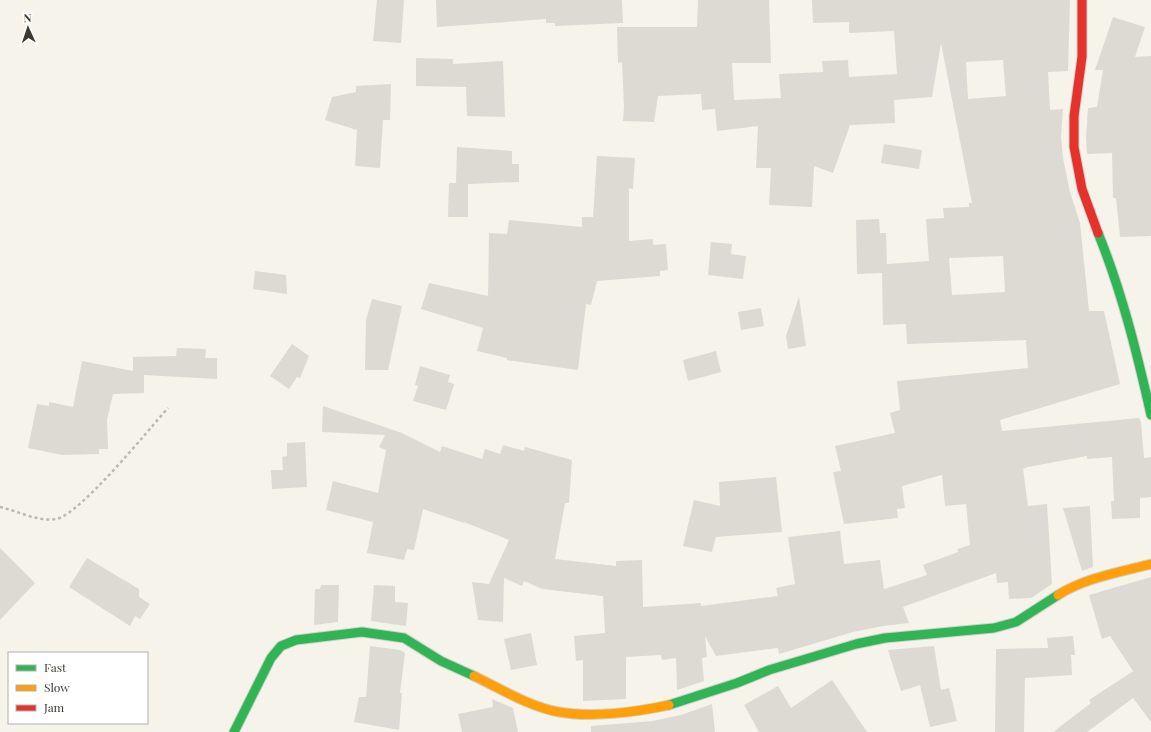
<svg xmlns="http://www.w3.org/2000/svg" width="1151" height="732" font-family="'Playfair Display',serif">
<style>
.building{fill:#dddad3;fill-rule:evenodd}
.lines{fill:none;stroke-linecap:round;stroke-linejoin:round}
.fast-casing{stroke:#d3d1ca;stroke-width:11}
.slow-casing{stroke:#d3d1ca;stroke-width:11}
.jam-casing{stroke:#d3d1ca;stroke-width:11}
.path{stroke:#b8b8b4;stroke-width:2.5;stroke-dasharray:3 3;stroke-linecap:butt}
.fast{stroke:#30b455;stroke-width:9}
.slow{stroke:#ff9f0a;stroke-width:9}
.jam{stroke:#e5322d;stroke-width:9}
</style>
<rect width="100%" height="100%" fill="#f6f3ea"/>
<g class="building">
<polygon points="377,0 404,0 401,43 373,41"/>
<polygon points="436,0 622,0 623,23 555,26 555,23 546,23 546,19 437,27"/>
<path d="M698,0H769L771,63H732L734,100L781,98L779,74L823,72L822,61L848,60L849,77L897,74L894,31L849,33V22L813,23L812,0H1070L1068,71L1048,72L1050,110L1063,109L1061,136L1063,158L1070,192L1080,223L1089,311H1104L1120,384L1000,420L1002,431L1139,418L1141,422L1144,458L1151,457V497L1140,498V518L1112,519L1111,501H1114L1112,457L1087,459V456L1028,467L1023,469L1028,506L1047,504L1052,584L1031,598L1009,599L1008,582L997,583L996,573L903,607L909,623L883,626L853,632L779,654L778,648L716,656L705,636L707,657L702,658L704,681L677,690L676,658L662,660L661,655L626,657V699L583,701V660L576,661L574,636L605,633L603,596L542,589L524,581L522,586L504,578L503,622L478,620L472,582L489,584L509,540L464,522V523L423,509L414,550L407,549L404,560L367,553L373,522L326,510L333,481L378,493L386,450L379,447L385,435L322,432L323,406L402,433L440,452L442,446L482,459L485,449L500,454L503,445L524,451L525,447L572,460L569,503H565L555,559L616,566V561L642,560L643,607L701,603V606L778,596L776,588L795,584L788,537L840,531L844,564L880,560L884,589L927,575L923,565L958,552L957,549L970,545L966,504L945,506L942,475L902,486L905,508L897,509L898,518L844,524L833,472L841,471L835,446L895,433L890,413L900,410L897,381L1028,368L1026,340L907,344L906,324L883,325L882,273L857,274L856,220L879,219L880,233H886L887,264L929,261L926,219L944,218L943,208L969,207V203H972L941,43L932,97L894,100L895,123L850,125L833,173L814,166L812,207L769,205L771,168H756L758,126L717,131L715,109L702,110L701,94L658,96L654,122L623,121L624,107L622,62L618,63L617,27H697ZM1003,60L1006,96L968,99L966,62ZM1003,256L1005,292L952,295L949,258Z"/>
<polygon points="1113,17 1145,27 1135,57 1151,56 1151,236 1120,237 1116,198 1113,198 1112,153 1087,154 1086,137 1088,108 1097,107 1103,70 1095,70"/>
<polygon points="416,58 453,59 453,64 503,61 505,117 467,116 466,87 416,86"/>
<polygon points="391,84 390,120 383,120 380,168 355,166 357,130 325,120 332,97 356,92 356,86"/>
<polygon points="884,144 922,150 919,169 881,163"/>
<polygon points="457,147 512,151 512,164 519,164 519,182 468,184 468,217 448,217 449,183 456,183"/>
<polygon points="597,156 635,158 633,189 629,188 629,241 653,239 653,245 666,244 668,270 660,271 660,276 597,281 591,305 586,304 578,370 507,360 507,358 477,351 483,328 421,309 429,283 488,296 489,233 507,234 509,220 582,227 582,217 593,217"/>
<polygon points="711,242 732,244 731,254 746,256 743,279 708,275"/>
<polygon points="255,271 286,275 287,294 253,289"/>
<polygon points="799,297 806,346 788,349 786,336"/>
<polygon points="372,299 402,306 388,370 365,370 366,320"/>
<polygon points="761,308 764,326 741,330 738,312"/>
<polygon points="292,344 309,356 300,378 297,377 289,389 270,376"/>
<polygon points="177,348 206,349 205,358 217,358 217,379 144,375 144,393 113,394 107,420 108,449 99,449 99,454 62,455 28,448 37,404 49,406 49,402 73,407 82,361 133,371 133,357 176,356"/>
<polygon points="716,351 721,372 688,381 683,360"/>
<polygon points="420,366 450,375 448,382 454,384 446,410 413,401 418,386 415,385"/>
<polygon points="305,442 307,487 272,489 271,470 283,470 282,457 287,456 287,443"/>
<polygon points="776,477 782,532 716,537 712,552 683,546 694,500 720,506 719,482"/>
<polygon points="1090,506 1093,567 1082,571 1063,508"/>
<polygon points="0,548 35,583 0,620"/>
<polygon points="87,558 139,589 139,597 150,604 140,619 135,616 130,626 69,587"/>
<polygon points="1151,577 1151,722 1133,698 1087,732 1053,732 1091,703 1089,700 1135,670 1133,671 1110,636 1102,639 1089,595"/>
<polygon points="321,585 339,585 338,622 314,625 315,589 320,589"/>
<polygon points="374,585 395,586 395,602 408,603 406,626 371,621"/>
<polygon points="531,633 537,665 511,670 504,639"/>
<polygon points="1073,636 1075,655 1071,655 1072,675 1025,678 1024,732 995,732 996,649 1048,648 1047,638"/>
<polygon points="370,646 400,650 405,653 400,693 402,693 399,730 354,722 359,697 366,697"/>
<polygon points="934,646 941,690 949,688 957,721 930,727 920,685 901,691 888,650"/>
<polygon points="832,680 867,732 759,732 744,705 778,686 791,708"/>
<polygon points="492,699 513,708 518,732 462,732 458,714 493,707"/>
<polygon points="712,704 715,732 591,732 591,726 653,721 681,715"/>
</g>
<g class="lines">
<defs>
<g id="fast">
<path d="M1098,233C1122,292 1137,353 1151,415"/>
<polyline points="669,705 737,683 769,670 856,644 885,638 994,628 1016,622 1058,595"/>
<polyline points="234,732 271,658 281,646 296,640 362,632 404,638 441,661 474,676"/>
</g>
<g id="slow">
<path d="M1058,595C1085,578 1120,572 1151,564"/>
<path d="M474,676C501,689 530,707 559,712C592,718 637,712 669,705"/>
</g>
<polyline id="jam" points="1082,0 1082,57 1074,116 1074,147 1082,189 1098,233"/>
</defs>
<use href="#fast" class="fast-casing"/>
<use href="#slow" class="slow-casing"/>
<use href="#jam" class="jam-casing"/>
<path class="path" d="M0,507C18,511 38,522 56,519C80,515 149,429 168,408"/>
<use href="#fast" class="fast"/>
<use href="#slow" class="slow"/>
<use href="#jam" class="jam"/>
</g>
<rect x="8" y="652" width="140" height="72" fill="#ffffff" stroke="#b0b0ad"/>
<rect x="16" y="665" width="20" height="6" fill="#30b455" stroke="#b0b0ad"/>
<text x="44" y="672" font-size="12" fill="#3a3932">Fast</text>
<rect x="16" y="685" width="20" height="6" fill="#ff9f0a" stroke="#b0b0ad"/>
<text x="44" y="692" font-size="12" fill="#3a3932">Slow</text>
<rect x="16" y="705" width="20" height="6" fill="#e5322d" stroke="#b0b0ad"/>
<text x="44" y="712" font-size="12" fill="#3a3932">Jam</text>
<g transform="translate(28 28) rotate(357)" stroke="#ffffff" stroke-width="3" paint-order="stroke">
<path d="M0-3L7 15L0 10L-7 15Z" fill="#3a3932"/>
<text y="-6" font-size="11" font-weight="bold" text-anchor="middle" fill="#3a3932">N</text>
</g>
</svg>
